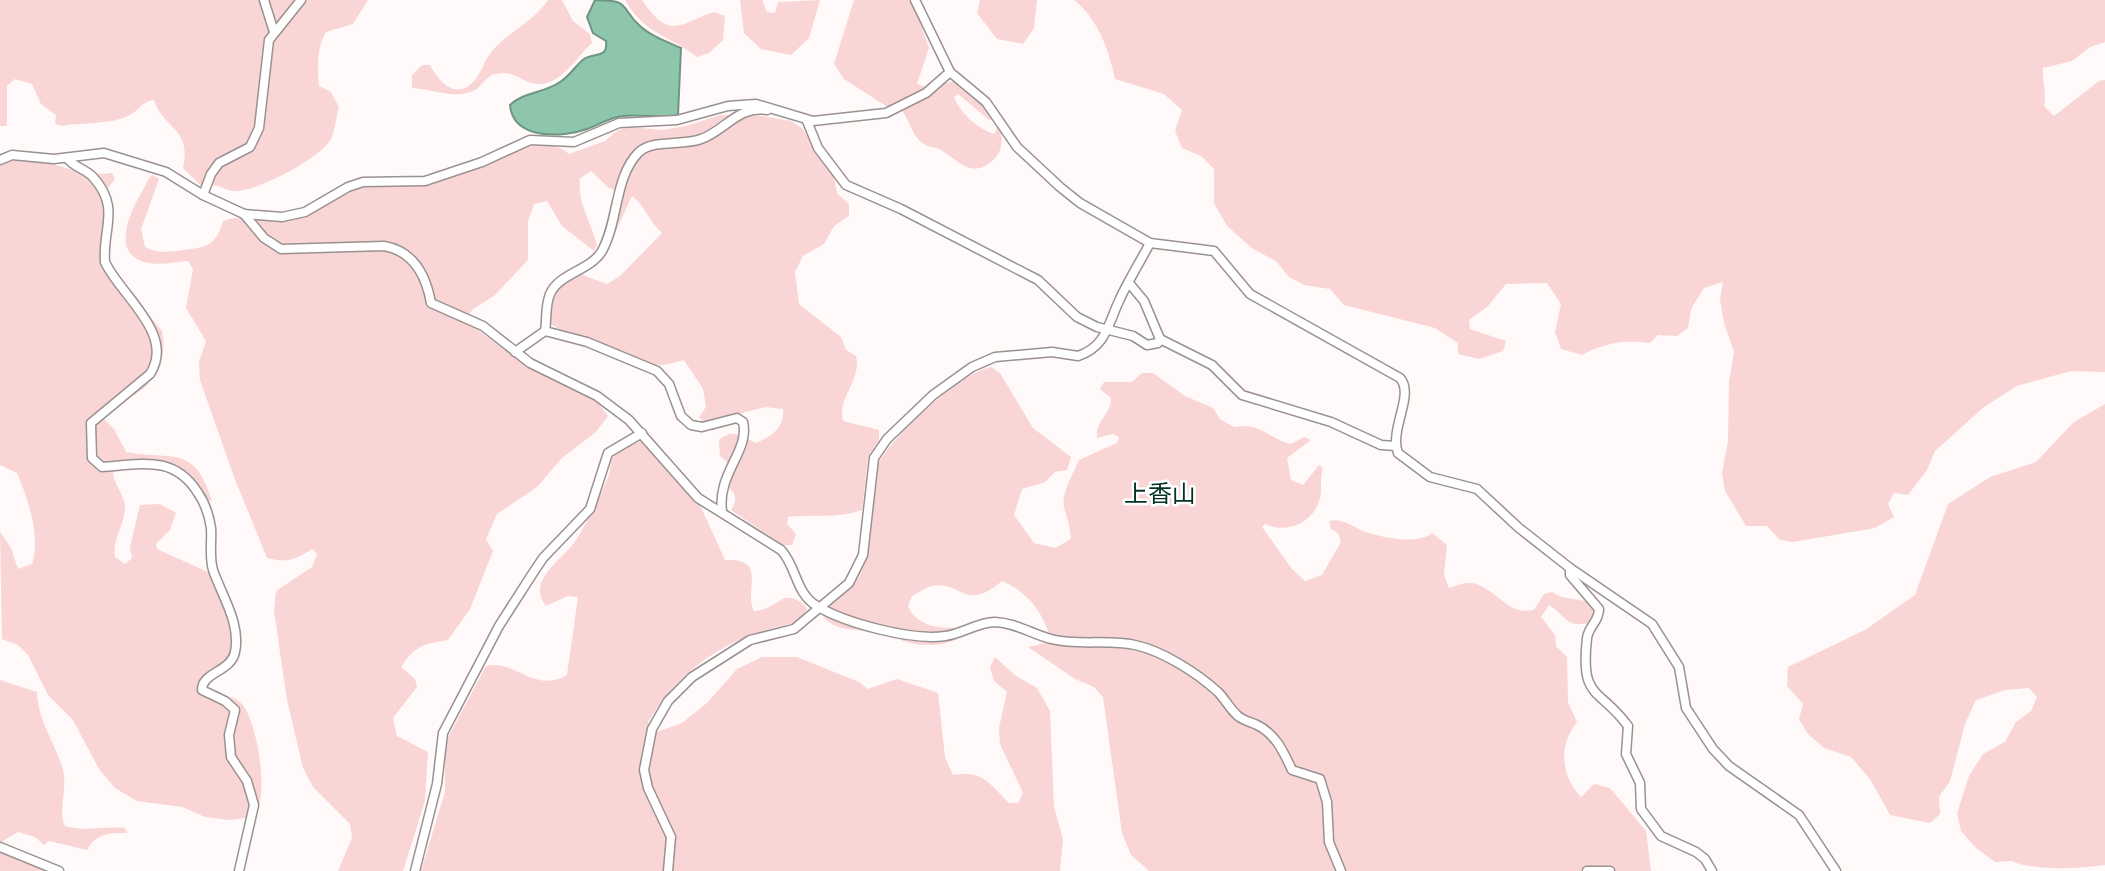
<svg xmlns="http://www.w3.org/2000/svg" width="2105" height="871" font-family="Lato,'Noto Sans JP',sans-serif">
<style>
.green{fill:#fad5d5}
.water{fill:#8ec6ac;stroke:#6e9482;stroke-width:2}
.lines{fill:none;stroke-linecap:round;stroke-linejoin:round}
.street-casing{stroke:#9a9191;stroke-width:11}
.street{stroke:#fff;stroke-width:8}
.labels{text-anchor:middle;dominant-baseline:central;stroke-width:5;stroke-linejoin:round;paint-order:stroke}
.quarter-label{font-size:24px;fill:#013322;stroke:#fff}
</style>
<rect width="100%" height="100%" fill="#fff9f9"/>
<g class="green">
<path d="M0,0H368L353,24L326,32C317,46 317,69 319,86L331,92L339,107C336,117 335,130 331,139C321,158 253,194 233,191C219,189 220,182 202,187L183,168C192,128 164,130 154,100C143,101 139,110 130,115C110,125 84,122 62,126L55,124L56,115L41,104L32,84L15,79L7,86V126H0Z"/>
<path d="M548,0H562L573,21L590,34L592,43C575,58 559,90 532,83C518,79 512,70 496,74C487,75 483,85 475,90C455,100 433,89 412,88V75L422,65H430C439,83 457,101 475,80C482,71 485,59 492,51C508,32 532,23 548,0Z"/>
<path d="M625,0H642C670,41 678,24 714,12L725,16L723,40L709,53L697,57C669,35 644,34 625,0Z"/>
<polygon points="740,0 762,0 767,12 775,13 778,2 820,0 809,38 791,55 761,49 744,33"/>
<path d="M854,0H912L929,48L917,84L926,87L956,81C970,93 985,103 993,119L989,120L958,94L954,97C960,113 978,129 994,134L997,128H1001C1002,143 1003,152 991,162C969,179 958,159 939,149C934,147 928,147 924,144C909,135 910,114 896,105L889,108L844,79L834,64Z"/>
<polygon points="980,0 1037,0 1034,28 1023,44 997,39 977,13"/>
<path d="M1074,0H2105V42L2090,47L2072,61L2043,68C2042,83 2047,91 2044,106L2054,116L2099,81L2105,80V372L2071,371L2017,386L1984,407L1935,451L1927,470L1908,495L1894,493L1888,504L1894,517L1875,528L1793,542L1780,540L1767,526H1746L1725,491L1722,473L1728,441L1729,382L1734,352L1724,323L1720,299L1723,282L1704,288L1691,309L1688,328L1677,336L1658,335L1650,343C1626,339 1604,343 1582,355L1561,349L1555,332L1561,304L1547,283L1506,284L1487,307L1469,320L1470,329L1506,341L1503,351L1479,359L1458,354V343L1435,328L1344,305L1330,289L1304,285L1289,277L1276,261L1253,249L1227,226L1214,203V169L1201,156L1182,148L1175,131L1182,110L1164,94L1115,79C1109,50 1098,19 1074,0Z"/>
<path d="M720,115L762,116L791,121L802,128L834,178L837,193L849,204V216L834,226L824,244L803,256L795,272L799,304L841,337L846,350L856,356C862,380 837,398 843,421L879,430V440L868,457L862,510C837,519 813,514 788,517L787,524L796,534L792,545H783L731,510C737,500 737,496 729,488C731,474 732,465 720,456L719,440C733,428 741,436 756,443C771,437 785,427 783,409L765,407L704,423L699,417L706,407L703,389L684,360C675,362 665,366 656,365C642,365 560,332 549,323C549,296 556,286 580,274L607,284L620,276L662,233C649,222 644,204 632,196L607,250L619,191L609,188L591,171L580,178C577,203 591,221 597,245L594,251L562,226L547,201L534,204L528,221V260L495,295L472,310L466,321L527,367L596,400L608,416L596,432L562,458L537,487L497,514L486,539L493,551L470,609L448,640C423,644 415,646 401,667L415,679L417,687L393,718L397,736L428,752L445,743L486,666C515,659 534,694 567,675L578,597L568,596L546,606C525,580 564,559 576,540C589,520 598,499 608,478C612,470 608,461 616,454C622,448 633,445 640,441L648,443L700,505L725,560C769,558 743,590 754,611C779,610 783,584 807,608L803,619C783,628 769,627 751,635C707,652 672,681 648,722L654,733L682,723L708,702L737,669L762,657H797L859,682L868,689L897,679L938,693L945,757L953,775C983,770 989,783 1009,803H1018L1023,793L1000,744L999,728L1007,692L994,681L990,667L995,657L1016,676L1037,688L1050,711L1054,807L1063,839L1060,871H421L445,792V743L428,752L425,801L403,871H338L352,838L350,824L313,787L303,768L287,700L274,611L276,591L312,567L317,554L312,549C295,560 287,563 267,558L234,477L200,380L199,362L206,341L186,308L193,269L188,261C176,262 157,266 144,262C111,252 130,213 141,193C146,186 146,181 152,175L159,179L141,229L145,247C158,253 163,252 177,251C202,247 215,250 223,221C244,213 269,222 292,218C319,214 339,194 365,187C391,181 419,188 445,180C482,169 533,123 569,154L605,141L618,130L630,127L662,130L686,126Z"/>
<path d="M21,158C52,160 81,178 112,173L115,179L103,194L107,211L102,258L162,331C170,369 145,398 107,405L103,418L114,429L126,452C173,461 194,443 212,501L206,500C175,455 165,462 114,464C109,482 124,490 125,507C125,524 112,540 115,557L125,564L132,558L130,547L140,505L160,504L176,513L170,530L156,544L157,549L208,572L223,586L234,643L225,664L202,681L207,696C219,695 233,694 242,704C257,721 271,800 253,817L229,820L205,817L182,807L137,801L115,788L99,769L73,720L48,695L28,655L18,645L2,639L0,532L11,548L18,569L32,564C41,536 28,499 17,473L0,465V165Z"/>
<path d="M991,367L1000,373L1033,428L1071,457L1067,470L1055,472L1045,482L1022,489L1014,515L1034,543L1055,548L1071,539C1070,526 1067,518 1064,507C1061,494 1074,472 1079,460L1117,443L1119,437L1113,434L1097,438C1095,421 1112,413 1111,398L1100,389L1104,382H1132L1142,373H1153L1185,396L1213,408L1220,419L1234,427C1261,422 1268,439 1291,444L1304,437L1311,440L1287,458L1291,480L1303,485L1319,465L1323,468C1319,479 1323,491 1319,501C1312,524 1285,534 1265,524L1262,527L1292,569L1305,581L1322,575L1341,542L1338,533L1331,529L1329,521C1343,517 1354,528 1366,532C1385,538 1417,545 1432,533L1447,545L1444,575L1449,588C1456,586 1465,582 1472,583C1497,588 1506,616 1534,610L1544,594L1552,592L1561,597L1591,602L1596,613L1590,623C1564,628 1566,615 1549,605L1541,617L1555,635L1556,646L1567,657L1568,702L1577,722C1558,746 1561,776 1581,797L1594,784L1610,788L1646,831L1651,871H1149L1131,855L1122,833L1103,697L1094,687L1075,679L1028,647L1045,643L1049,633C1040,609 1027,592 1002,581C964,613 961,580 933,586C926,587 918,593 912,596L908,606C916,625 936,628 955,628L958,639C945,645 925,647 910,643C901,641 893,635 884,633C866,628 835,634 823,616C831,598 853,591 861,573C874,540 867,506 875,472C883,443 961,372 991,367Z"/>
<path d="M2105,404V865C2075,869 2037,871 2011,861L1995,862L1976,848L1961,831L1957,813L1969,776L1983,754L2005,742L2016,722L2031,711L2037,697L2029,688L2005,690L1976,700L1965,724L1950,781L1939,797L1940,814L1930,823L1890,815L1870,779L1851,757L1824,748L1808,734L1799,719L1803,704L1787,686L1788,667L1865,630L1915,595L1948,504L1990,477L2036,462L2074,422Z"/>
<path d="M0,680L37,692C38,720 53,740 62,766C69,786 57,811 65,826C84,832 104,826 125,828L127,833C110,833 96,833 87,850L49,841L44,845L35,837L18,832L3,841L1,851L21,862L52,871H0Z"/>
</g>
<path class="water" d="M595,0C632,0 619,7 640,26C651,36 667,42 681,48L678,115C660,119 642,114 623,116C610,117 599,125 587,129C562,138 513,140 510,105C523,92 545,93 560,82C570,76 576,65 584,59C595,52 608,59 606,41L593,33L587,17Z"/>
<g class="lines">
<defs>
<g id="street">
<polyline points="264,0 274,32"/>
<path d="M915,0L950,72L986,102L1017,147L1060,187L1080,203L1150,243L1214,251L1250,294L1400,378C1415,395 1389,429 1398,453L1430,477L1477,489L1519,528L1570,568L1652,624L1679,667L1686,708L1713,749L1729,766L1799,815L1836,871"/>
<polyline points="807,121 818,148 846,185 901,209 1038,280 1077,317 1097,327 1133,336 1147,345 1158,343 1160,339"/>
<path d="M67,158C73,167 86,169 93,177C121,208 102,229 105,262C120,295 176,334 150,374L91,423L92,458L102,467C142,464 174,455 198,493C205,503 209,515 211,528C212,542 209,557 213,570C222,596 241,624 235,652C231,672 202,672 202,690L225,701L235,710L229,735L231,757L247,781L254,805L239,871"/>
<polyline points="0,160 12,155 54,159 104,153 166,172 203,195 244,214 282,217 305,212 348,187 363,182 425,181 482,162 530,140 574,142 619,123 677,120 728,106 756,104 813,121 886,113 926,93 950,72"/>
<polyline points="203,195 211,174 219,163 250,147 259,128 269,40 301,0"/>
<path d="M244,214L264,238L281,249L384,246C413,251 426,275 431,303L483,326L530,363L597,396L629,420L698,498L781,550C797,567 795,593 817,606C845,623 912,641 945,636C962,634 978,622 995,622C1016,623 1032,634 1051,639C1078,646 1108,639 1135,645C1163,651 1197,673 1218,692C1225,699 1230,709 1238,716C1244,721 1251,722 1257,725C1276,734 1284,753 1292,770L1320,779L1327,802L1329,842L1341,871"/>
<polyline points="1129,283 1144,301 1160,339"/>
<path d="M545,331L587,342L657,371L669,384L681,416L691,425L702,427L737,418L743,422C750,451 717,473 722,511"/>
<polyline points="1160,339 1212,365 1242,395 1331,422 1381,445 1396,446"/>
<path d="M515,352L545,331C547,319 545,306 550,294C559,273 590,271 602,251C619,220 614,177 639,152C653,139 683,146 701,139C725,131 738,105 767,110"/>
<path d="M1570,568V575L1599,609C1599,622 1589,625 1587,638C1580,700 1599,687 1628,726L1626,754L1640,783L1641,809L1661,836L1696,852L1705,859L1712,871"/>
<polyline points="0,847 59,871"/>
<polyline points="415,871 437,784 443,733 499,626 531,576 543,558 590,509 608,453 642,433"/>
<path d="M668,871L671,837L648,788L644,770L652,729L668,701L692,677L750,640L794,629L849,583L863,555L874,458L887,439L933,395L972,367L995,357L1052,352L1078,356C1106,347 1108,324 1119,301C1128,281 1140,262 1150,243"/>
<polyline points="1587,871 1610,871"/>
</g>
</defs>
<use href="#street" class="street-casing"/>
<use href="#street" class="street"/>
</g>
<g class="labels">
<g class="quarter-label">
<text x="1160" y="492">上香山</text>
</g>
</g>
</svg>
